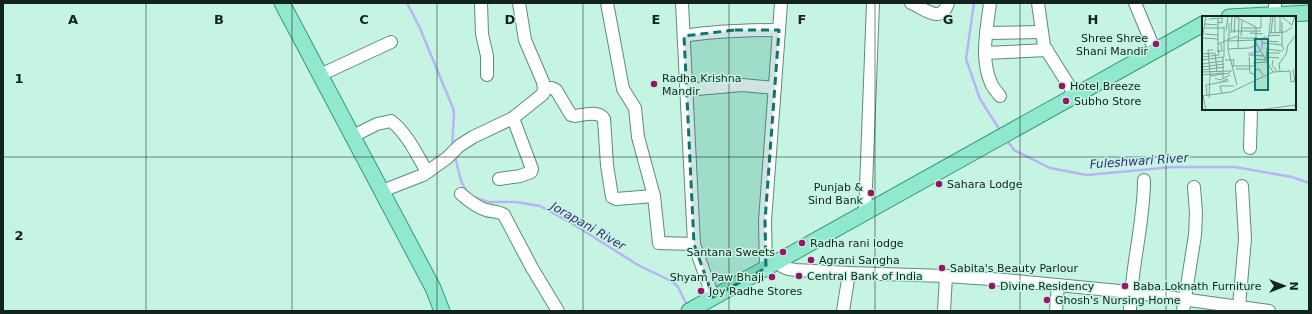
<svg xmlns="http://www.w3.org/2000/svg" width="1312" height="314" font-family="'DejaVu Sans',sans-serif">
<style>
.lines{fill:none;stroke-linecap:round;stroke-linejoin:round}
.stream{stroke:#bab3f4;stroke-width:2.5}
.minor-casing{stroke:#5e8b7a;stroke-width:14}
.major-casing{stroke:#349a7b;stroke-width:17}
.minor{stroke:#fff;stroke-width:12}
.major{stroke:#90e8ce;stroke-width:15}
.marked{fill:#0f766e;fill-opacity:0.2;stroke:#0f766e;stroke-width:3;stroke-dasharray:8 5;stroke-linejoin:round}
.grid{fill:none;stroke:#12241d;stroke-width:1;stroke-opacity:0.55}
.poi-dot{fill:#991367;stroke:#c5f5e2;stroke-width:1.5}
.labels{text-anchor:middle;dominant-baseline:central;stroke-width:3;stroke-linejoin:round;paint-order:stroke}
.poi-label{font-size:11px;fill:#12241d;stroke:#c5f5e2;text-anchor:start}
.water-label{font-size:12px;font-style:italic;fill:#381f7a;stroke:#c5f5e2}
.inset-river{fill:none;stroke:#bab3f4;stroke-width:2}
.inset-road{fill:none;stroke:#7da193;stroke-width:1}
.view{fill:#0f766e;fill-opacity:0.15;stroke:#0f766e;stroke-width:2}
.inset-edge{fill:none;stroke:#12241d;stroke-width:2}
.grid-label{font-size:13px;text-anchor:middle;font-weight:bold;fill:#12241d;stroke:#c5f5e2;stroke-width:3;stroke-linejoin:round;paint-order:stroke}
</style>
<rect width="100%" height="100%" fill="#c5f5e2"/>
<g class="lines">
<g class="stream">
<polyline points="407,3 419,26 453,108 454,114 452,147"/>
<polyline points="974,3 966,59 980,99 1001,132"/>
<polyline points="1006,139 1014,150 1050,168 1087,175 1173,167 1235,167 1292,177 1309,183"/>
<polyline points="455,156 461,181 466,190 471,196 488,202 516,202 540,206 568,221 638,265 673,282 678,287 688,307"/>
</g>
<defs>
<g id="minor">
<polyline points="481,3 482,34 487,56 487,75"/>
<polyline points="607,3 623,89 635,108 638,137 654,196 659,243 694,244"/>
<polyline points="682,3 694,244 713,297"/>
<path d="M911,3C924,8 941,25 948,3"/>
<path d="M990,3C987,28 980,59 991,83C993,88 997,92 1000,96"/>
<polyline points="1038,3 1044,46 1075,95"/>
<polyline points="1135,3 1155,51"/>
<polyline points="1275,3 1275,14"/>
<polyline points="986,33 1041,32"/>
<path d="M684,36C716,31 747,30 779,30"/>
<polyline points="985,53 1047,50"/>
<polyline points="320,75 391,42"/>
<path d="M544,89L552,88L556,90L571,115L575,116C583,115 599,110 604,119L607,165L612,197L616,199L654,196"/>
<polyline points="686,90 742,85 775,88"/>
<path d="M353,136L377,124L391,121C407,133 417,155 427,172"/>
<polyline points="1250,148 1251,109"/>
<polyline points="499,179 520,176 531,172 532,169 513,118"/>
<polyline points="382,191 423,175 447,158 459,146 473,137 513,118 543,94 544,89 543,82 525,40 519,3"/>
<path d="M461,194C468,200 476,207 486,210C492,212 499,211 504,215L532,268L558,311"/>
<polyline points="865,213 873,3"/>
<path d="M777,262C783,268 787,269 796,270L849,273L946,276L1005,280L1130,292L1269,311"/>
<polyline points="766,268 765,221 781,3"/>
<polyline points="1239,306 1245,239 1242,186"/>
<polyline points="843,311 849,273"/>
<polyline points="944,311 946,276"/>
<polyline points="1056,311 1058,285"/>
<path d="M1130,311C1131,267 1144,224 1144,180"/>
<polyline points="1183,311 1195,235 1196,213 1194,187"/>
</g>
<g id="major">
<polyline points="282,3 433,288 442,311"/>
<polyline points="1229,17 1309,13"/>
<polyline points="689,311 1203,24"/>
</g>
</defs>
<use href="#minor" class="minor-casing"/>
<use href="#major" class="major-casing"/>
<use href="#minor" class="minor"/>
<use href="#major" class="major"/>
</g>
<path class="marked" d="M735,30H779L765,221L766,268L713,297L694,244L684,36Z"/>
<path class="grid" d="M146,3V311M292,3V311M437,3V311M583,3V311M729,3V311M875,3V311M1020,3V311M1166,3V311M3,157H1309"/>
<g class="poi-dot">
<circle cx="1156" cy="44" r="4"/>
<circle cx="654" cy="84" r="4"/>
<circle cx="1062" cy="86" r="4"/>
<circle cx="1066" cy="101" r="4"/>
<circle cx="939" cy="184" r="4"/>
<circle cx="871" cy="193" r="4"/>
<circle cx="802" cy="243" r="4"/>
<circle cx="783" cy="252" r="4"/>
<circle cx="811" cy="260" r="4"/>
<circle cx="942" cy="268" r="4"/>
<circle cx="799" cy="276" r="4"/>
<circle cx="772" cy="277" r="4"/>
<circle cx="992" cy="286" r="4"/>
<circle cx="1125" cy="286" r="4"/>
<circle cx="701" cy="291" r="4"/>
<circle cx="1047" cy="300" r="4"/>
</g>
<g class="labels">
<g class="poi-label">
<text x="1148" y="38" text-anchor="end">Shree Shree<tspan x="1148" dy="13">Shani Mandir</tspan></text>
<text x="662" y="78">Radha Krishna<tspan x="662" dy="13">Mandir</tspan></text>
<text x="1070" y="86">Hotel Breeze</text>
<text x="1074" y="101">Subho Store</text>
<text x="947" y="184">Sahara Lodge</text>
<text x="863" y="187" text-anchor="end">Punjab &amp;<tspan x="863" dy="13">Sind Bank</tspan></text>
<text x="810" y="243">Radha rani lodge</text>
<text x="775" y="252" text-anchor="end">Santana Sweets</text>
<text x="819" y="260">Agrani Sangha</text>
<text x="950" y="268">Sabita's Beauty Parlour</text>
<text x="807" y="276">Central Bank of India</text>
<text x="764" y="277" text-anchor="end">Shyam Paw Bhaji</text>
<text x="1000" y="286">Divine Residency</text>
<text x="1133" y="286">Baba Loknath Furniture</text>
<text x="709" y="291">Joy Radhe Stores</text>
<text x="1055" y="300">Ghosh's Nursing Home</text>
</g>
<g class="water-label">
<text transform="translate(1139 161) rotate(-4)">Fuleshwari River</text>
<text transform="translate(588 226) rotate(30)">Jorapani River</text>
</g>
</g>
<g transform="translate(1202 16)">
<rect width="94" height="94" fill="#c5f5e2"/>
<path class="inset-river" d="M60,33V24L64,20M46,38L58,35"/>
<path class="inset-road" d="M32,0L54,11V27L71,56M79,0L90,9L93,0M7,3L20,2M16,3V36M15,6L20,7V0M3,8L15,9M3,12H22M39,12H59V0M24,15L26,0M29,15H59M29,17L30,0M32,17L33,1M48,17L61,18M67,17L83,16L90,11M69,17L71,0M73,17V1M78,17V1M3,18L16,19M39,20L40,5M66,20L78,19M0,22L16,23M26,22V34L35,69M27,22V7M35,22H55M0,24L4,0M26,25L54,24M65,25L77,26M61,27L80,29L82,34M16,28L35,20M80,29V6M36,32L37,3M26,33L47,32L55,29M64,33L81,35M15,35H20L19,28M53,37V63M64,37H78M0,38L13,37L15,55M47,39L62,40M0,41L17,39V34M47,41L48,57L52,58M64,41L77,42M52,43L64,44M0,44L22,41V10M23,44H32L31,50M64,44L69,0M71,44L70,49L75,55M51,47L65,46M0,48L21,45M30,50H52M0,51L22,48M34,53H48M91,53L93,66M0,54L22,51M52,54L57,53L61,59M78,55L77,48L84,38L86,29L94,19M88,55L89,66L94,65M0,56L30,55M71,56L88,55M8,58L6,34H11M0,59L21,57M8,60L28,57M13,62L18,64L28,59M21,63V41M20,77L18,70H32M5,79L4,69L26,65L25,63L19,66M0,80L29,76L71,56M1,80L4,94M7,82L8,58M57,94L94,89"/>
<path class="view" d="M53,23H66V74H53Z"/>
<rect width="94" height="94" class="inset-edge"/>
</g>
<g class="grid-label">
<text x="73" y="24">A</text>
<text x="219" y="24">B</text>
<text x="364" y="24">C</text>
<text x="510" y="24">D</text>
<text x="656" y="24">E</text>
<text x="802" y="24">F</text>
<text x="948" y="24">G</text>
<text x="1093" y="24">H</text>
<text x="19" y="83">1</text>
<text x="19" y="240">2</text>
</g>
<rect width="1312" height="314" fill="none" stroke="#12241d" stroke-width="8"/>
<g transform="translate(1284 286) rotate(90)" stroke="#c5f5e2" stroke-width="3" paint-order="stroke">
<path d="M0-3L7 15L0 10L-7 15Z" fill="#12241d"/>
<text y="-6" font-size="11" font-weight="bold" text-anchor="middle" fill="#12241d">N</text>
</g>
</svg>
